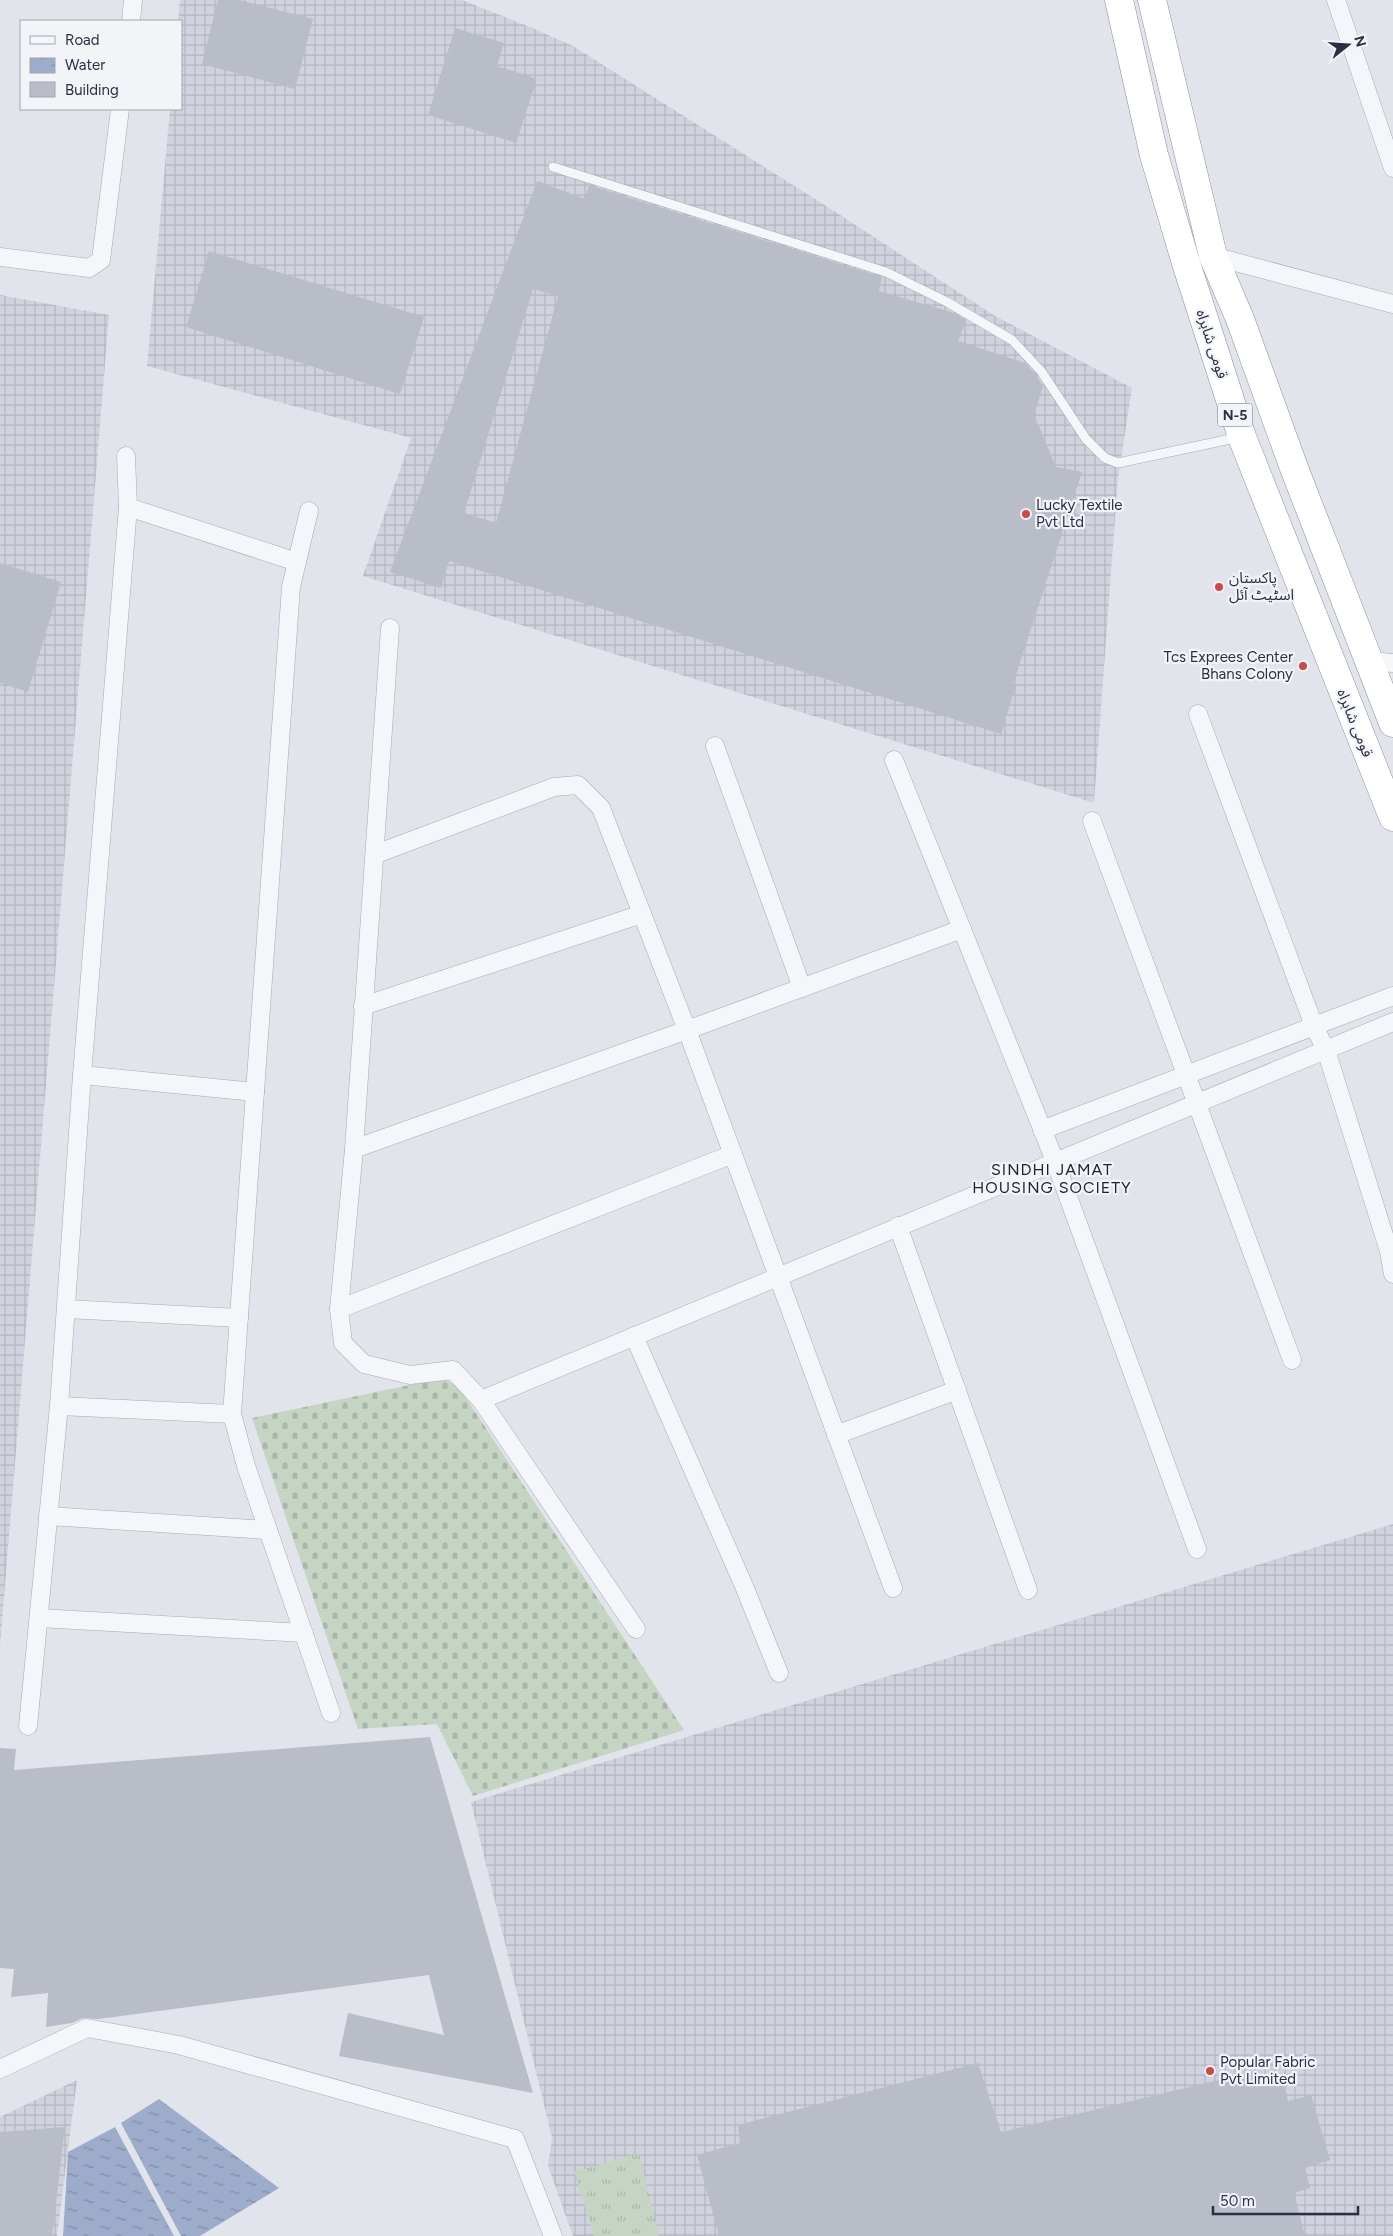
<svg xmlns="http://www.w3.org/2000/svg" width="1393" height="2236" font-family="Figtree,'Noto Sans Arabic',sans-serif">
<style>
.industrial{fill:url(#industrial-grid)}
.grass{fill:url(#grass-tufts)}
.cemetery{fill:url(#cemetery-stones)}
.water{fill:url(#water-ripples)}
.building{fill:#b9bdc8;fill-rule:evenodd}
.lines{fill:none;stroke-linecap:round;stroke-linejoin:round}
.service-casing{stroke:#a7aab5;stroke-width:10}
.minor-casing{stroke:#a7aab5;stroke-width:19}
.trunk-casing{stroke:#8a8fa1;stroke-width:29}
.service{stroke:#f5f6f9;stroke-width:9}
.minor{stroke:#f5f6f9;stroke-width:18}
.trunk{stroke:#fff;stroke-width:28}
.poi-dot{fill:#cf4848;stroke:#f2f4f8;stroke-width:2}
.labels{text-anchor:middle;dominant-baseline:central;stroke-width:4.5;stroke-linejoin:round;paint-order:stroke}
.shield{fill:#f2f4f8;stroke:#666a79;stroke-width:1}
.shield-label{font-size:14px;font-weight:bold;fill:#2a2f43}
.street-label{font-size:15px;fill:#2a2f43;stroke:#f2f4f8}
.poi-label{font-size:15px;fill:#2a2f43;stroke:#f2f4f8;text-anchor:start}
.neighbourhood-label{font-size:16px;letter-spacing:1px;fill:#1c2134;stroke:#f2f4f8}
</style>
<defs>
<pattern id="industrial-grid" width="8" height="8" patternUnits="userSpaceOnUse" patternTransform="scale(1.25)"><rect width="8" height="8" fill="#d0d3dd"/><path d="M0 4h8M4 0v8" fill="none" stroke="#b3b5bf"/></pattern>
<pattern id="grass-tufts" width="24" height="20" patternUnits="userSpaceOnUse" patternTransform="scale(1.25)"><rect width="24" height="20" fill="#c5d4c3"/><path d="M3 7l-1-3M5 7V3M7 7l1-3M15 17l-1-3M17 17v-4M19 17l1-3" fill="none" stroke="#a9b6a9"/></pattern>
<pattern id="cemetery-stones" width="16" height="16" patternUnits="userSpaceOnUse" patternTransform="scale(1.25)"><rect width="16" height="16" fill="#c5d4c3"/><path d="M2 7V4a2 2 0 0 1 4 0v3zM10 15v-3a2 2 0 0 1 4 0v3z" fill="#a9b6a9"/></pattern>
<pattern id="water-ripples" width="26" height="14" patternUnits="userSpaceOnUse" patternTransform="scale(1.25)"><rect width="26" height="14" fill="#9dacca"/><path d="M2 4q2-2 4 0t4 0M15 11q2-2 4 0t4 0" fill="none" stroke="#808ca6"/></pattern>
</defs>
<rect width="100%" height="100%" fill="#e2e4eb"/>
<g class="industrial">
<polygon points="180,0 462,0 530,27 573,46 834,211 995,316 1132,388 1118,478 1094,803 363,576 411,438 147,366 170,109 181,109 181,21 178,21"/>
<polygon points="0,295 109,315 0,1646"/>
<polygon points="1393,1524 1393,2236 573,2236 548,2166 552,2138 471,1802"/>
<polygon points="77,2080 57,2236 0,2236 0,2117"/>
</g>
<polygon class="grass" points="639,2153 659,2236 594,2236 574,2172"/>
<polygon class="cemetery" points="443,1378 459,1387 684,1730 473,1796 437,1724 358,1729 252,1418"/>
<g class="water">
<polygon points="159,2099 279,2188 200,2236 181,2236 121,2123"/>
<polygon points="115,2127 174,2236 63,2236 68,2152"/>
</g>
<g class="building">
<polygon points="218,0 239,0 313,19 295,89 202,64"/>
<polygon points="455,28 504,43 497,66 537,79 516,143 428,115"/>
<path d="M537,181L585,199L589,185L882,277L879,291L954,313L966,320L958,341L1025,363L1036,375L1043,386L1034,415L1056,467L1082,472L1013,684L1016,685L1001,734L449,561L441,588L390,572ZM533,289L558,296L496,523L464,513Z"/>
<polygon points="209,251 424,317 400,394 186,327"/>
<polygon points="0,563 61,582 28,692 0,683"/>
<polygon points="430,1737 533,2093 339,2056 348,2013 444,2035 429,1975 99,2019 83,2018 72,2023 46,2027 48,1993 11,1997 14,1969 0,1968 0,1748 16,1749 14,1770"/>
<polygon points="978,2063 1001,2132 1257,2071 1263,2086 1283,2080 1288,2101 1311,2095 1330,2160 1305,2168 1310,2188 1294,2193 1305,2236 719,2236 697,2155 740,2143 738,2125"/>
<polygon points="65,2127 52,2236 0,2236 0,2132"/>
</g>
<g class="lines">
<defs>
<polyline id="service" points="553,167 886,272 947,302 1012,340 1041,371 1086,439 1105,458 1118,463 1240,437"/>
<g id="minor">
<polyline points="1336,0 1393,168"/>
<polyline points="131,21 133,0"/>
<polyline points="1213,256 1393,304"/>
<polyline points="0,257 89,268 101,260 120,109"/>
<polyline points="128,507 297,562"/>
<polyline points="309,511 291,587 232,1414 246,1466 331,1713"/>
<polyline points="390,628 354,1149 339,1309 343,1343 364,1364 410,1375 453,1370 481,1400 636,1629"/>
<polyline points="1370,661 1393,663"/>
<polyline points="1198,714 1314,1026 1326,1050 1389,1251 1393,1274"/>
<polyline points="715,746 802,988"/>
<polyline points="894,760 1055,1161 1197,1549"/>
<polyline points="1092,821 1292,1360"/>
<polyline points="376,854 554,787 578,785 601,808 687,1030 893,1588"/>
<polyline points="363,1006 642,914"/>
<polyline points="82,1075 255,1092"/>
<polyline points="1042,1130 1393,996"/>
<polyline points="354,1149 687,1030 962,929"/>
<polyline points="898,1226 1028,1590"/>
<polyline points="66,1309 239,1318"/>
<polyline points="339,1309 733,1154"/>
<polyline points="634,1336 744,1586 779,1673"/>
<polyline points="481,1400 1393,1022"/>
<polyline points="59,1406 232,1414"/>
<polyline points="836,1435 957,1390"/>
<polyline points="48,1516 268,1530"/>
<polyline points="39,1618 304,1633"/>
<polyline points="28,1726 59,1406 82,1075 128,507 126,456"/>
<polyline points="0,2069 87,2028 179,2045 515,2139 553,2236"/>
</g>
<g id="trunk">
<polyline points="1119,0 1154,155 1186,263 1242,437 1393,817"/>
<polyline points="1152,0 1213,256 1240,319 1294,468 1393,723"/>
</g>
</defs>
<use href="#service" class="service-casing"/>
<use href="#minor" class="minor-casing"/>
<use href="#trunk" class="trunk-casing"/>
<use href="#service" class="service"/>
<use href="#minor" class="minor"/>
<use href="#trunk" class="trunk"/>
</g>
<g class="poi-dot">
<circle cx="1026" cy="514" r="5"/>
<circle cx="1219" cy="587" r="5"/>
<circle cx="1303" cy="666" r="5"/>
<circle cx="1210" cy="2071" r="5"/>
</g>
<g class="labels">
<rect class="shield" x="1217.5" y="403.5" width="35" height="23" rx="4"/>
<g class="shield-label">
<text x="1235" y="415">N-5</text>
</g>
<g class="street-label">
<text transform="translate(1212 344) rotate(72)">قومی شاہراہ</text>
<text transform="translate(1355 723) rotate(68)">قومی شاہراہ</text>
</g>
<g class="poi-label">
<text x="1036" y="505">Lucky Textile<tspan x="1036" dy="17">Pvt Ltd</tspan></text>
<text x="1229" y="578">پاکستان<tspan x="1229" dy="17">اسٹیٹ آئل</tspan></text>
<text x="1293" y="657" text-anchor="end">Tcs Exprees Center<tspan x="1293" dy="17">Bhans Colony</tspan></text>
<text x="1220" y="2062">Popular Fabric<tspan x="1220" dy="17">Pvt Limited</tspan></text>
</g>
<g class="neighbourhood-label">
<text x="1052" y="1169">SINDHI JAMAT<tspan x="1052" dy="18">HOUSING SOCIETY</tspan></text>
</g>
</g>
<rect x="20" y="20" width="162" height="90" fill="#f2f4f8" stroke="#a2a5b0"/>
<rect x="30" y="36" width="25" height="8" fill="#f5f6f9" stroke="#a2a5b0"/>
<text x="65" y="45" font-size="15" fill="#2a2f43">Road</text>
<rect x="30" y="58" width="25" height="15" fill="url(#water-ripples)" stroke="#a2a5b0"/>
<text x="65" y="70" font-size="15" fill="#2a2f43">Water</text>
<rect x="30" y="82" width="25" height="15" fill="#b9bdc8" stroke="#a2a5b0"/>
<text x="65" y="95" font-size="15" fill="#2a2f43">Building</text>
<g transform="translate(1348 45) rotate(73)" stroke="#f2f4f8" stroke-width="4" paint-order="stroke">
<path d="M0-4L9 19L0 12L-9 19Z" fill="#2a2f43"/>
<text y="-8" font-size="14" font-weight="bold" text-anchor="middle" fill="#2a2f43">N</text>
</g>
<path d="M1213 2206v8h145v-8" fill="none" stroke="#2a2f43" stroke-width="2.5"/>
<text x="1220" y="2206" font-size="15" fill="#2a2f43" stroke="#f2f4f8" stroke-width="4" paint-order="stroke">50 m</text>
</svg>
